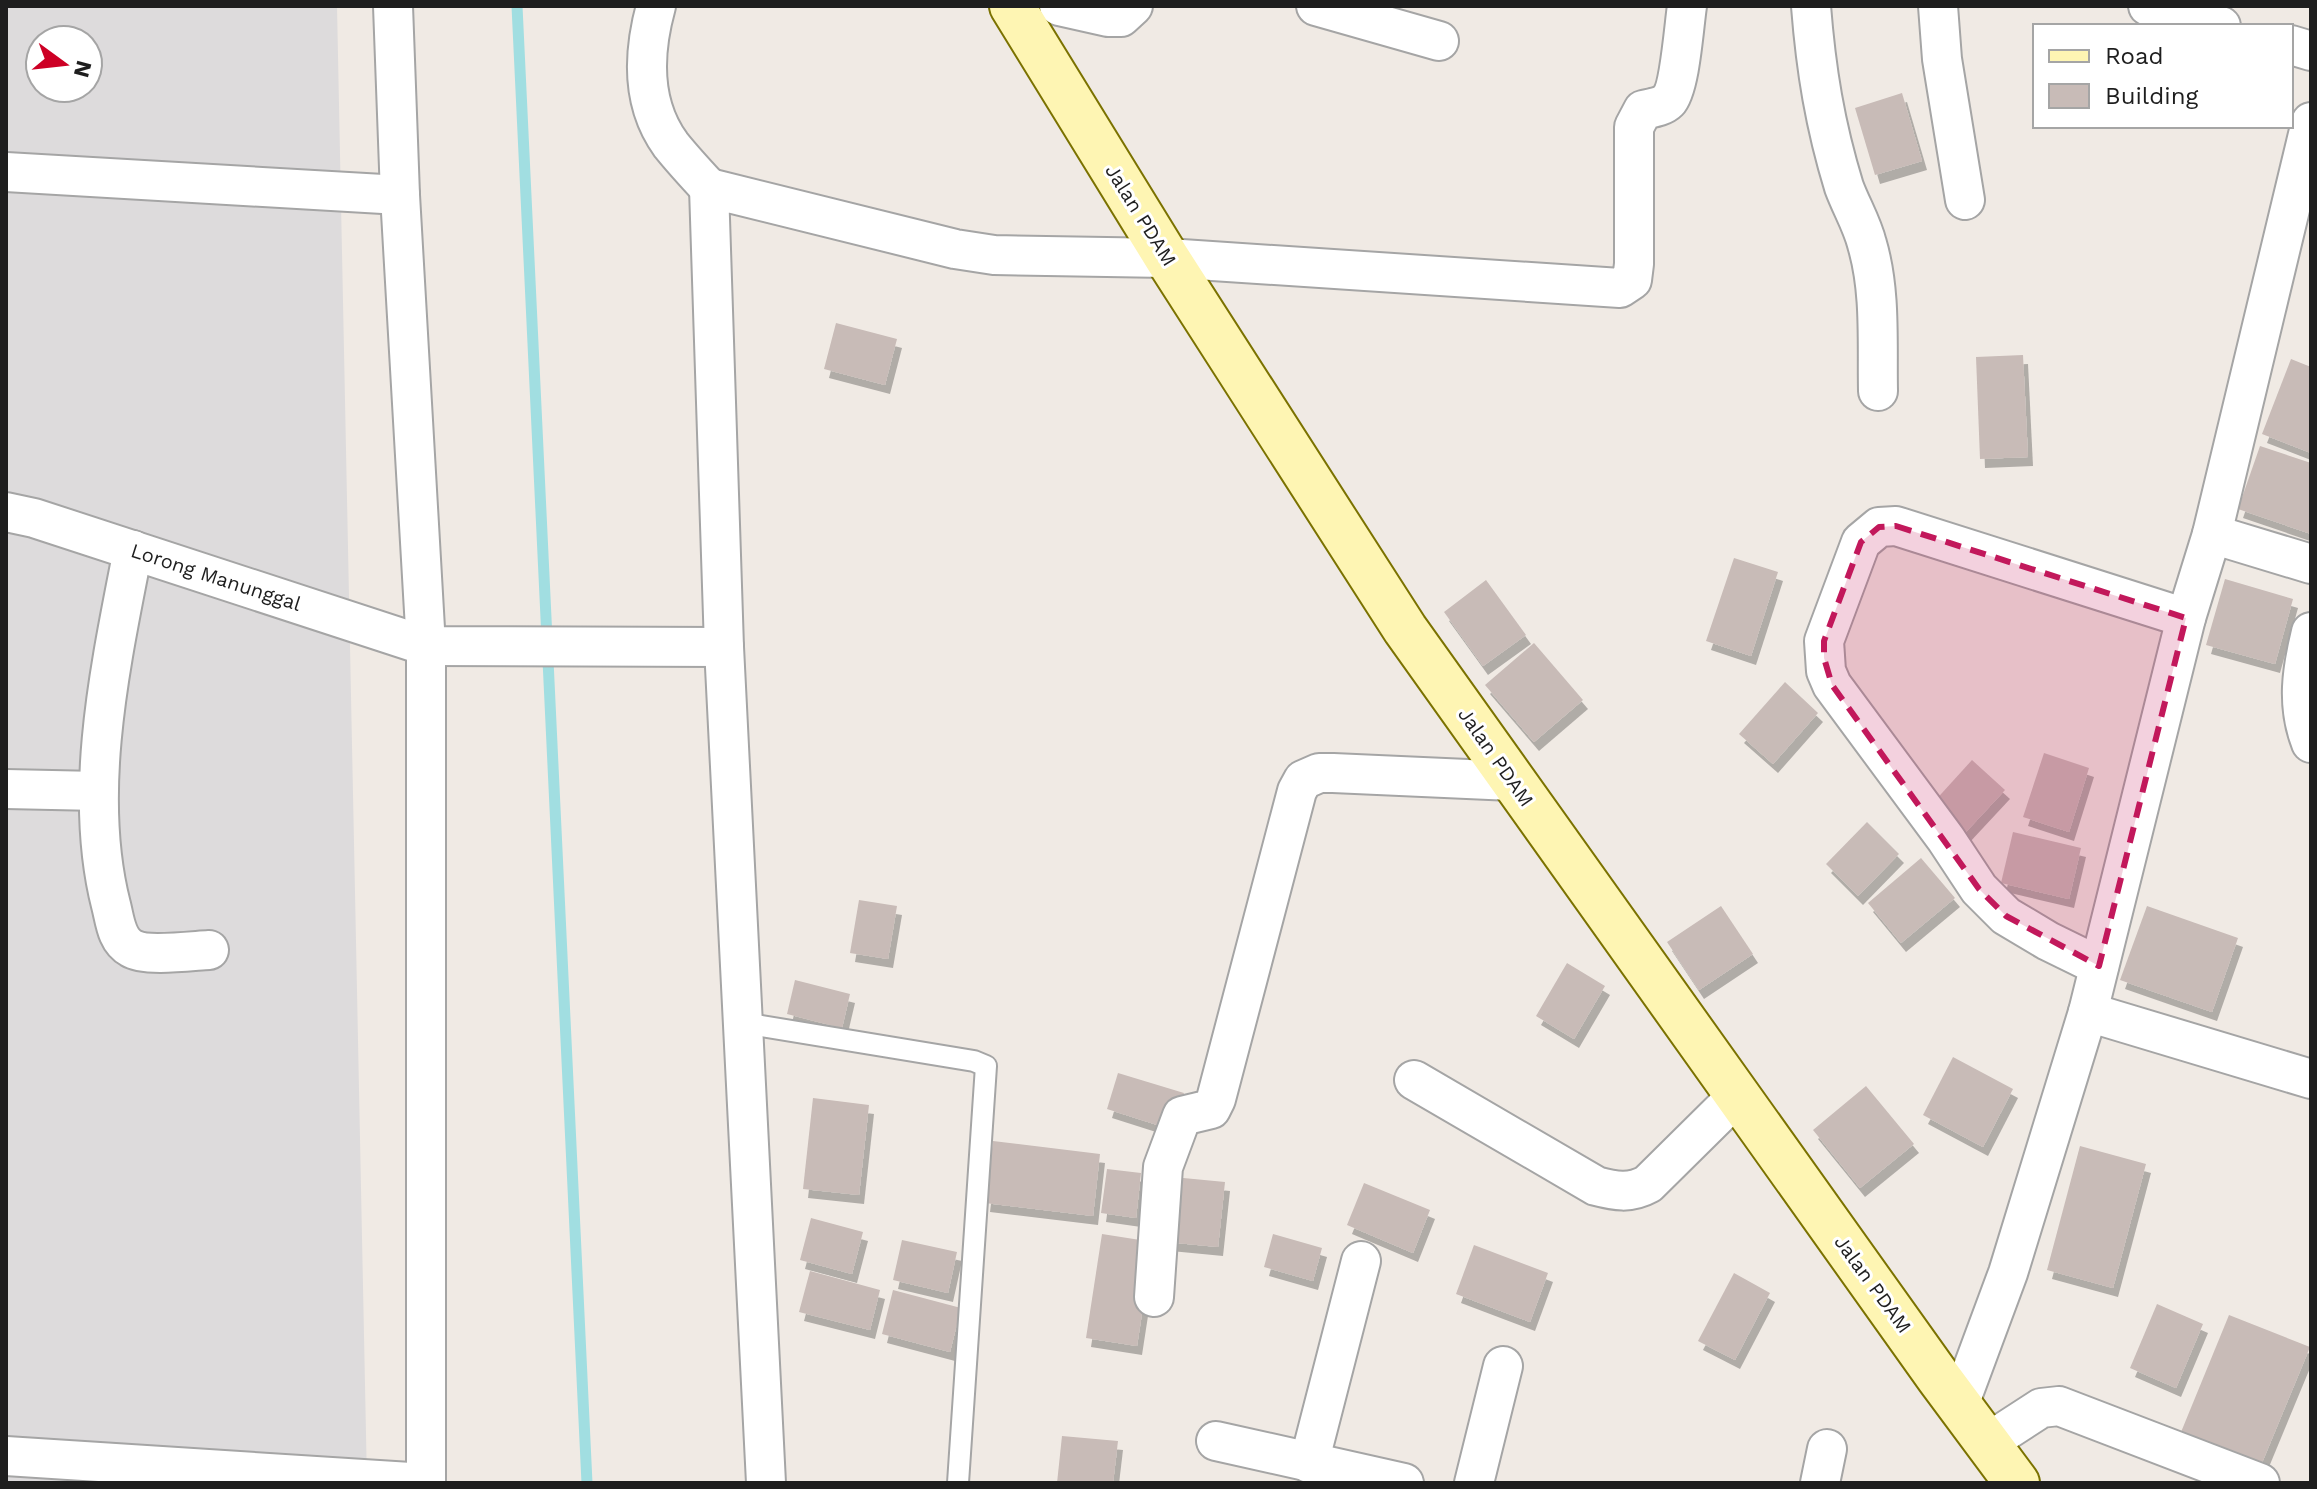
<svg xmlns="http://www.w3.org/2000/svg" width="2317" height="1489" font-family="'Work Sans',sans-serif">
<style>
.residential{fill:#dddbdc;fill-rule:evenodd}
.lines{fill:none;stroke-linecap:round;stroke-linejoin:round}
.stream{stroke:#a1dee1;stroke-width:11}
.building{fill:#c8bbb7;filter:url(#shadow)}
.lane-casing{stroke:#a5a5a5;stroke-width:24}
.street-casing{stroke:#a5a5a5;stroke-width:42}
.secondary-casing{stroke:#7b7200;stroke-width:48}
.lane{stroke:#fff;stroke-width:20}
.street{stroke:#fff;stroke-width:38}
.secondary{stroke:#fef5b3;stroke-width:44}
.marked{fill:#c2185b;fill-opacity:0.2;stroke:#c2185b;stroke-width:6;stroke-dasharray:16 10;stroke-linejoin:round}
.labels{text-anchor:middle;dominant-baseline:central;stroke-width:6;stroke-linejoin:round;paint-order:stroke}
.street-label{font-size:20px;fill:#1e1e1e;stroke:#fff}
</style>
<defs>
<filter id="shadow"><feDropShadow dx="5" dy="9" stdDeviation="0" flood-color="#0004"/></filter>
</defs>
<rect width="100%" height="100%" fill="#f0eae4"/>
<path class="residential" d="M6,6H337L367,1483H6ZM40,40H88V88H40Z"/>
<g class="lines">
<polyline class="stream" points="517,6 587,1483"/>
</g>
<g class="building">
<polygon points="1902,93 1922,161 1875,175 1855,108"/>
<polygon points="836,323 897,339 885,385 824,369"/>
<polygon points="2023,355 2028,457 1980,459 1976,357"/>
<polygon points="2291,359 2311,367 2311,453 2262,434"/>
<polygon points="2260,446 2311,463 2311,534 2238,509"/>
<polygon points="1734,558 1778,572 1751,656 1706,641"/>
<polygon points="2225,579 2293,599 2275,664 2206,645"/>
<polygon points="1486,580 1526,635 1483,666 1444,612"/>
<polygon points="1534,643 1583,700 1534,742 1485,685"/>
<polygon points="1785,682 1818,713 1773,764 1739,734"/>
<polygon points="2044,753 2089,768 2069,832 2023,817"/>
<polygon points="1972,760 2005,790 1964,834 1932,804"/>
<polygon points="1867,822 1899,854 1858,896 1826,864"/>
<polygon points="2013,832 2081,848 2069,899 2001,883"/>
<polygon points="1921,858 1955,898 1901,943 1868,903"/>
<polygon points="859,900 897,906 888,959 850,953"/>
<polygon points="1721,906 1753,954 1699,990 1667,942"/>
<polygon points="2147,906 2238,938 2212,1012 2120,980"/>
<polygon points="1567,963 1605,986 1574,1039 1536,1016"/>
<polygon points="795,980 850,994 842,1028 787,1014"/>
<polygon points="1953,1057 2013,1089 1983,1147 1923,1115"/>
<polygon points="1118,1073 1184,1093 1173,1130 1107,1109"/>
<polygon points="1866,1086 1914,1144 1860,1188 1813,1130"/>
<polygon points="813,1098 869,1105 859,1195 803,1189"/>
<polygon points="993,1141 1100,1154 1093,1216 985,1203"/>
<polygon points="2080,1146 2146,1164 2113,1288 2047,1270"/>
<polygon points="1107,1169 1141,1173 1136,1218 1101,1213"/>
<polygon points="1173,1177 1225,1182 1218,1247 1166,1242"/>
<polygon points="1364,1183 1430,1210 1413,1253 1347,1225"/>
<polygon points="811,1218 863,1232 852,1274 800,1260"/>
<polygon points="1102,1234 1153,1242 1137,1346 1086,1338"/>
<polygon points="1273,1234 1322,1248 1313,1281 1264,1267"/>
<polygon points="902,1240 957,1252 948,1293 893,1280"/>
<polygon points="1474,1245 1548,1273 1530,1322 1456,1294"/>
<polygon points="810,1271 880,1290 870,1330 799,1312"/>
<polygon points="1734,1273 1770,1293 1735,1360 1698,1341"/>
<polygon points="893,1290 961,1308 950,1352 882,1334"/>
<polygon points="2157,1304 2203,1324 2176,1388 2130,1368"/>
<polygon points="2229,1315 2310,1347 2259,1470 2179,1437"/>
<polygon points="1062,1436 1118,1441 1113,1483 1057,1483"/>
</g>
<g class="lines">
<defs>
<polyline id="lane" points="743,1023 974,1061 986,1066 958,1483"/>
<g id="street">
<polyline points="393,6 400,195 426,646 426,1483"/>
<path d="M656,6C643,53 641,104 671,145C683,160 696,174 709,188"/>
<polyline points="1059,6 1108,17 1121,17 1133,6"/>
<polyline points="1316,6 1439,41"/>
<path d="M1811,6C1816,70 1825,125 1844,187C1851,206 1862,224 1867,244C1881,291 1877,343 1878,391"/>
<polyline points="1938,6 1942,59 1965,200"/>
<polyline points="2148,6 2221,26"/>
<polyline points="2291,45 2311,51"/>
<polyline points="6,172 400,195"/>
<polyline points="6,512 34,518 426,646 724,647"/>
<polyline points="2212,534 2311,564"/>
<path d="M133,550C111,663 82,792 111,905C115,920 116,940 131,948C145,957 191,951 209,950"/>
<path d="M2311,632C2302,669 2296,705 2311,743"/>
<polyline points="6,789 98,791"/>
<polyline points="2099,966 2048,941 2006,916 1979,889 1946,839 1832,685 1826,671 1824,641 1861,542 1879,527 1896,526 2186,618"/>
<polyline points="2088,1012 2311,1079"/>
<path d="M1414,1080L1596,1186C1615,1191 1630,1194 1648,1184L1737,1096"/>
<polyline points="1154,1297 1163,1167 1182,1116 1211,1109 1216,1099 1297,791 1303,780 1319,773 1333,773 1512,781"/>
<polyline points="1959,1405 2008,1273 2088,1012 2186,618 2212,534 2311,122"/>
<polyline points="1216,1441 1404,1483"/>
<polyline points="1987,1443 2041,1408 2059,1406 2260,1483"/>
<polyline points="6,1456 426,1483"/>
<polyline points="1309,1463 1361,1261"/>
<path d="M766,1483L724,647L709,188L955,249L994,255L1167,258L1620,288L1632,280L1634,264V127L1643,110C1651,108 1662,107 1668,101C1680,89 1684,25 1687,6"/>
<polyline points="1474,1483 1503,1366"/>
<polyline points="1820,1483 1827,1449"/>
</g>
<polyline id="secondary" points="1012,6 1167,258 1405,629 1939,1378 2017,1483"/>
</defs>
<use href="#lane" class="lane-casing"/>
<use href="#street" class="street-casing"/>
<use href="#secondary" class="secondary-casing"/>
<use href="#lane" class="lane"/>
<use href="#street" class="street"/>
<use href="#secondary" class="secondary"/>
</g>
<path class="marked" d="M1896,526L2186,618L2099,966L2006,916L1979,889L1832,685L1824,658V641L1861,542L1879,527Z"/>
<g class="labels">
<g class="street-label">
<text transform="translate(1141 215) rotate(58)">Jalan PDAM</text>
<text transform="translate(216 577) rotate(18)">Lorong Manunggal</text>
<text transform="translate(1496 757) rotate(55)">Jalan PDAM</text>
<text transform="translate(1873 1284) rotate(54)">Jalan PDAM</text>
</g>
</g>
<rect width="2317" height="1489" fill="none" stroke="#1e1e1e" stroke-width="16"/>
<rect x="2033" y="24" width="260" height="104" fill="#ffffff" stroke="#a5a5a5" stroke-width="2"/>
<rect x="2049" y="50" width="40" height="12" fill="#fef5b3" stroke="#a5a5a5" stroke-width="2"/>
<text x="2105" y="64" font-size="24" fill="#1e1e1e">Road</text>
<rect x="2049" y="84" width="40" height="24" fill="#c8bbb7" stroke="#a5a5a5" stroke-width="2"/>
<text x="2105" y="104" font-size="24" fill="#1e1e1e">Building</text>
<g transform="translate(64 64) rotate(105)"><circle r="38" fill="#ffffff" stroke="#a5a5a5" stroke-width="2"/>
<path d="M0-6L14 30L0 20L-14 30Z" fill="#cd0025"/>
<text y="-12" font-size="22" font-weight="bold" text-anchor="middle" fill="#1e1e1e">N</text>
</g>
</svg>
